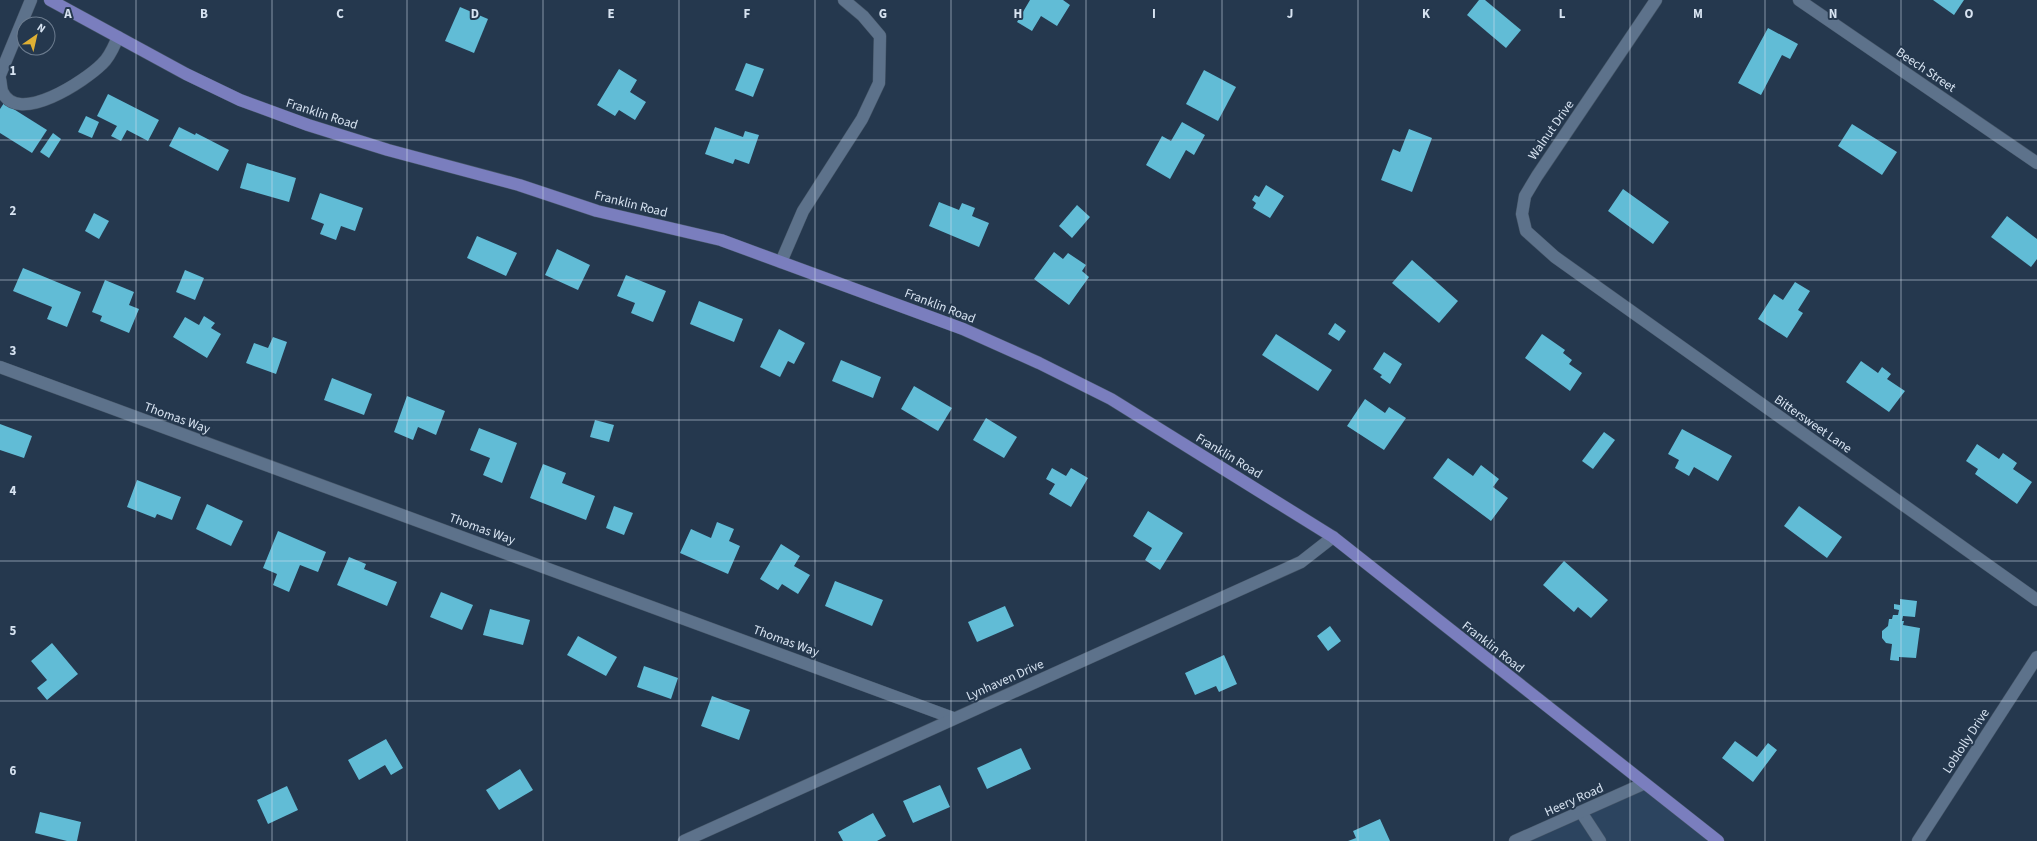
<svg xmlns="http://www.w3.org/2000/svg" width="2037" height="841" font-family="'Source Sans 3',sans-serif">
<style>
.built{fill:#2c445f}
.building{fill:#61bcd6}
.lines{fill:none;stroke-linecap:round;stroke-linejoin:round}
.minor-casing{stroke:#465668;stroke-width:13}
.major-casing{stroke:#465668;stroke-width:13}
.minor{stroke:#5d728b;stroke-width:12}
.major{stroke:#7a7ebe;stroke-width:12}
.grid{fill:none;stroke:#d7e3f1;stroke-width:1;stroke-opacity:0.55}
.labels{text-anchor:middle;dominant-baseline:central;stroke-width:4;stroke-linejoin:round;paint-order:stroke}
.street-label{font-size:13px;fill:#d7e3f1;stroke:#25384e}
.grid-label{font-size:13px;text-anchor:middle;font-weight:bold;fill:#d7e3f1;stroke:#25384e;stroke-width:4;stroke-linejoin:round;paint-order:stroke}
</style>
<rect width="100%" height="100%" fill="#25384e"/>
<polygon class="built" points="1645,779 1719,841 1518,841"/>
<g class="building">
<polygon points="1030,0 1063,0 1070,5 1057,26 1041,16 1032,31 1017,22"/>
<polygon points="1479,0 1485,0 1521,30 1506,48 1467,15"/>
<polygon points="1933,0 1964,0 1954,15"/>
<polygon points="460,7 488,19 474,53 445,41"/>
<polygon points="1768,28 1798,44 1790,59 1782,55 1761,95 1738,83"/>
<polygon points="746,63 764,69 753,97 735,90"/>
<polygon points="619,69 637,80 630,92 646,102 635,120 619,110 615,116 597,105"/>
<polygon points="1204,70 1236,87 1218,121 1186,104"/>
<polygon points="108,94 159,120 148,141 127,130 121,141 111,136 117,126 97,116"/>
<polygon points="4,103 47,130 32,153 0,133 0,109"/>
<polygon points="86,116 99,122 92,138 78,132"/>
<polygon points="1182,122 1205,135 1194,155 1186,150 1170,179 1146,165 1162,136 1171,141"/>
<polygon points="1852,124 1897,152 1882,175 1838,146"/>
<polygon points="179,127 195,135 196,133 229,150 218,171 169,146"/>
<polygon points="715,127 743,137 745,131 759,135 749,164 735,159 733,164 705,154"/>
<polygon points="1409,129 1432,138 1412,192 1381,180 1393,149 1400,152"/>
<polygon points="53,133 61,139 49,158 40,152"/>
<polygon points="247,163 296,178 289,202 240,188"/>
<polygon points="1266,185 1284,196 1270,218 1253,208 1256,203 1252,200 1255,195 1259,197"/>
<polygon points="1623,189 1669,222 1653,244 1608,211"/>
<polygon points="320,193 363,208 355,231 341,226 336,240 320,234 324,224 311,219"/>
<polygon points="939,202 959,210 962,203 975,208 972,216 989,223 979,247 929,226"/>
<polygon points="1077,205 1090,217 1072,238 1059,226"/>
<polygon points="94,213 109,221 99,239 85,231"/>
<polygon points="2007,216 2037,239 2037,259 2031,267 1991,237"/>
<polygon points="477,236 517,253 506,276 467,258"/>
<polygon points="557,249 590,265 578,290 545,275"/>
<polygon points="1054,252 1063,259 1068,253 1086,265 1082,271 1089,277 1069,305 1034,279"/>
<polygon points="1412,260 1458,301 1439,323 1392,283"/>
<polygon points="23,268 81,292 67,327 47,319 52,307 13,291"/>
<polygon points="185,270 204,278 195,300 176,292"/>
<polygon points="626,275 666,291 653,322 631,313 635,303 617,296"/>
<polygon points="105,280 134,292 129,305 139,309 129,333 100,321 102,316 92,312"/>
<polygon points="1795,282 1810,291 1798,310 1803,313 1787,338 1758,319 1774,294 1783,300"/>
<polygon points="699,301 743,319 734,342 690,324"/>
<polygon points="204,316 215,323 211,328 221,334 207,358 173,337 185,317 199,325"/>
<polygon points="1335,323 1346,331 1339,341 1328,334"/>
<polygon points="779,329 805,343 794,364 788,361 780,377 760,367"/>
<polygon points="1276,334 1332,370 1318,391 1262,355"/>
<polygon points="1542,334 1565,350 1563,353 1572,360 1569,364 1582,373 1570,391 1525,358"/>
<polygon points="273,337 287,342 276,374 246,363 254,343 268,348"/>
<polygon points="1384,352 1402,364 1390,384 1380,377 1382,375 1373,369"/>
<polygon points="841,360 881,377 873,398 832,381"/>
<polygon points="1861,361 1878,373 1882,367 1891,374 1887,379 1905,391 1889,412 1846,382"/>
<polygon points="332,378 372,394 364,415 324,400"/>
<polygon points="914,386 952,408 938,431 901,409"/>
<polygon points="407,396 445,411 436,435 418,427 413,440 394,432"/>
<polygon points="1365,399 1385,413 1389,407 1406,418 1384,450 1347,426"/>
<polygon points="986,418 1017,437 1004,458 973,440"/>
<polygon points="595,420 614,425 609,442 590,437"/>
<polygon points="0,424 32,436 24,458 0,450"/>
<polygon points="479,428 517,443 502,483 483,475 490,458 470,450"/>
<polygon points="1682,429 1732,456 1718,481 1694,467 1689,476 1675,468 1679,460 1668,454"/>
<polygon points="1604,432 1615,440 1593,469 1582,461"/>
<polygon points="1977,444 1999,459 2003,453 2017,463 2013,469 2032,482 2017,504 1975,474 1978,469 1966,461"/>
<polygon points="1448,458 1473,476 1481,465 1499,479 1493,487 1508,498 1491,521 1433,478"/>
<polygon points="543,464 566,473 562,483 595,496 586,520 530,498"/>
<polygon points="1052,468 1066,476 1071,468 1088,478 1071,507 1049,494 1055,484 1046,479"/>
<polygon points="137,480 181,497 172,520 157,514 155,518 127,507"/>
<polygon points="207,504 243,521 231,546 196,529"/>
<polygon points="614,506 633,513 624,535 606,528"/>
<polygon points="1799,506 1842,537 1827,558 1784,526"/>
<polygon points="1148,511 1183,533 1160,570 1145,560 1152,548 1133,536"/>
<polygon points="717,522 734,529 729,541 740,546 728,574 680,553 691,529 711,538"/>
<polygon points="278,531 326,552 318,572 300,565 289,592 273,585 277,574 263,568"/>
<polygon points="781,544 800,556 794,566 810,575 798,594 782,584 778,590 760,579"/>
<polygon points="349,557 366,564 364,569 397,582 387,606 337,585"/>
<polygon points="1564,561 1608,600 1591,618 1578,607 1574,612 1543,585"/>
<polygon points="835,581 883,600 872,626 825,606"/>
<polygon points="441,592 473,605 462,630 430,617"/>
<polygon points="1900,599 1917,601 1915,617 1903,616 1902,621 1904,621 1903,625 1920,628 1916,658 1899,657 1899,661 1890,660 1892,644 1886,643 1882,638 1882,631 1888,626 1889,619 1892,619 1893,615 1898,615 1899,610 1894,609 1894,604 1900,605"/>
<polygon points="1005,606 1014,626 977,642 968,622"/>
<polygon points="490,609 530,620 523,645 483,635"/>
<polygon points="1330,626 1341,641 1328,651 1317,636"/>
<polygon points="578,636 617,657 606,676 567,655"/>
<polygon points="52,643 78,674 47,700 37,688 47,680 31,661"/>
<polygon points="1224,655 1237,684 1219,692 1216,686 1195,695 1185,673"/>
<polygon points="644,666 678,678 671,699 637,687"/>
<polygon points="712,696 750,710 739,740 701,726"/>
<polygon points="386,739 403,768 391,775 385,765 359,780 348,760"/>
<polygon points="1735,741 1757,757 1768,743 1777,750 1753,782 1722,758"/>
<polygon points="1021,748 1031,769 987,789 977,768"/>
<polygon points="520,769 533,790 499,810 486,790"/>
<polygon points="940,785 950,807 913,823 903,801"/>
<polygon points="287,786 298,810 268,824 257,800"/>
<polygon points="40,812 81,822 77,841 67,841 35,833"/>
<polygon points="873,813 886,836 877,841 843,841 838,832"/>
<polygon points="1380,819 1390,841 1348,841 1356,838 1353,831"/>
</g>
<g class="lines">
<defs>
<g id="minor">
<polyline points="1656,0 1537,176 1525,196 1522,214 1526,231 1555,257 2037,600"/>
<polyline points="1799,0 2037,163"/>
<polyline points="0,75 31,0"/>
<path d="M0,79C1,83 1,88 2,91C17,127 86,80 102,64C110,57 114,46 118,37"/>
<polyline points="781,262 803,211 862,119 879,83 880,36 863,16 844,0"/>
<polyline points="0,367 953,718"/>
<polyline points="1581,812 1600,841"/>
<polyline points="684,841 1301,562 1333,537"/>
<polyline points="1515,841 1643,784"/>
<polyline points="1918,841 2037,657"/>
</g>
<polyline id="major" points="50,0 186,74 240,100 308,125 388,150 519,185 597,211 721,240 963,329 1039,363 1111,399 1333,537 1718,841"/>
</defs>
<use href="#minor" class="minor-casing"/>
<use href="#major" class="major-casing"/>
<use href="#minor" class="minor"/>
<use href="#major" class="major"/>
</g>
<path class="grid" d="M136,0V841M272,0V841M407,0V841M543,0V841M679,0V841M815,0V841M951,0V841M1086,0V841M1222,0V841M1358,0V841M1494,0V841M1630,0V841M1765,0V841M1901,0V841M0,140H2037M0,280H2037M0,420H2037M0,561H2037M0,701H2037"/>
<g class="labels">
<g class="street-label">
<text transform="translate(1926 70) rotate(34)">Beech Street</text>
<text transform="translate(322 114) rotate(18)">Franklin Road</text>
<text transform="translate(1551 130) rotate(-55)">Walnut Drive</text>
<text transform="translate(631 204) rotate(14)">Franklin Road</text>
<text transform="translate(940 306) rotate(21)">Franklin Road</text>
<text transform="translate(177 418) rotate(20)">Thomas Way</text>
<text transform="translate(1813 424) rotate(35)">Bittersweet Lane</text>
<text transform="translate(1229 456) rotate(31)">Franklin Road</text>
<text transform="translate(482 529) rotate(20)">Thomas Way</text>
<text transform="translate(786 641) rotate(20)">Thomas Way</text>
<text transform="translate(1493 647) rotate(38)">Franklin Road</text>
<text transform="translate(1005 680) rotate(-24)">Lynhaven Drive</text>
<text transform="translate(1966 741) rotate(-57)">Loblolly Drive</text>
<text transform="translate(1574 800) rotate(-24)">Heery Road</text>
</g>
</g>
<g class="grid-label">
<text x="68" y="18">A</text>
<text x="204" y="18">B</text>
<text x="340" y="18">C</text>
<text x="475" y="18">D</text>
<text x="611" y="18">E</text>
<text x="747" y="18">F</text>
<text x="883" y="18">G</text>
<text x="1018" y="18">H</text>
<text x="1154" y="18">I</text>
<text x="1290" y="18">J</text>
<text x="1426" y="18">K</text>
<text x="1562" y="18">L</text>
<text x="1698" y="18">M</text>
<text x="1833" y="18">N</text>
<text x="1969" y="18">O</text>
<text x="13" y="75">1</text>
<text x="13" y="215">2</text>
<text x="13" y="355">3</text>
<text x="13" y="495">4</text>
<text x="13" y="635">5</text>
<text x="13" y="775">6</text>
</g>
<g transform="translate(36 36) rotate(34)"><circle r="19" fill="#25384e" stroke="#6c7c8f"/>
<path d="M0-3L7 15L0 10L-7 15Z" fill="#dfb034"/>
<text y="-6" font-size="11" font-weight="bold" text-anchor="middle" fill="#d7e3f1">N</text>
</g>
</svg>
